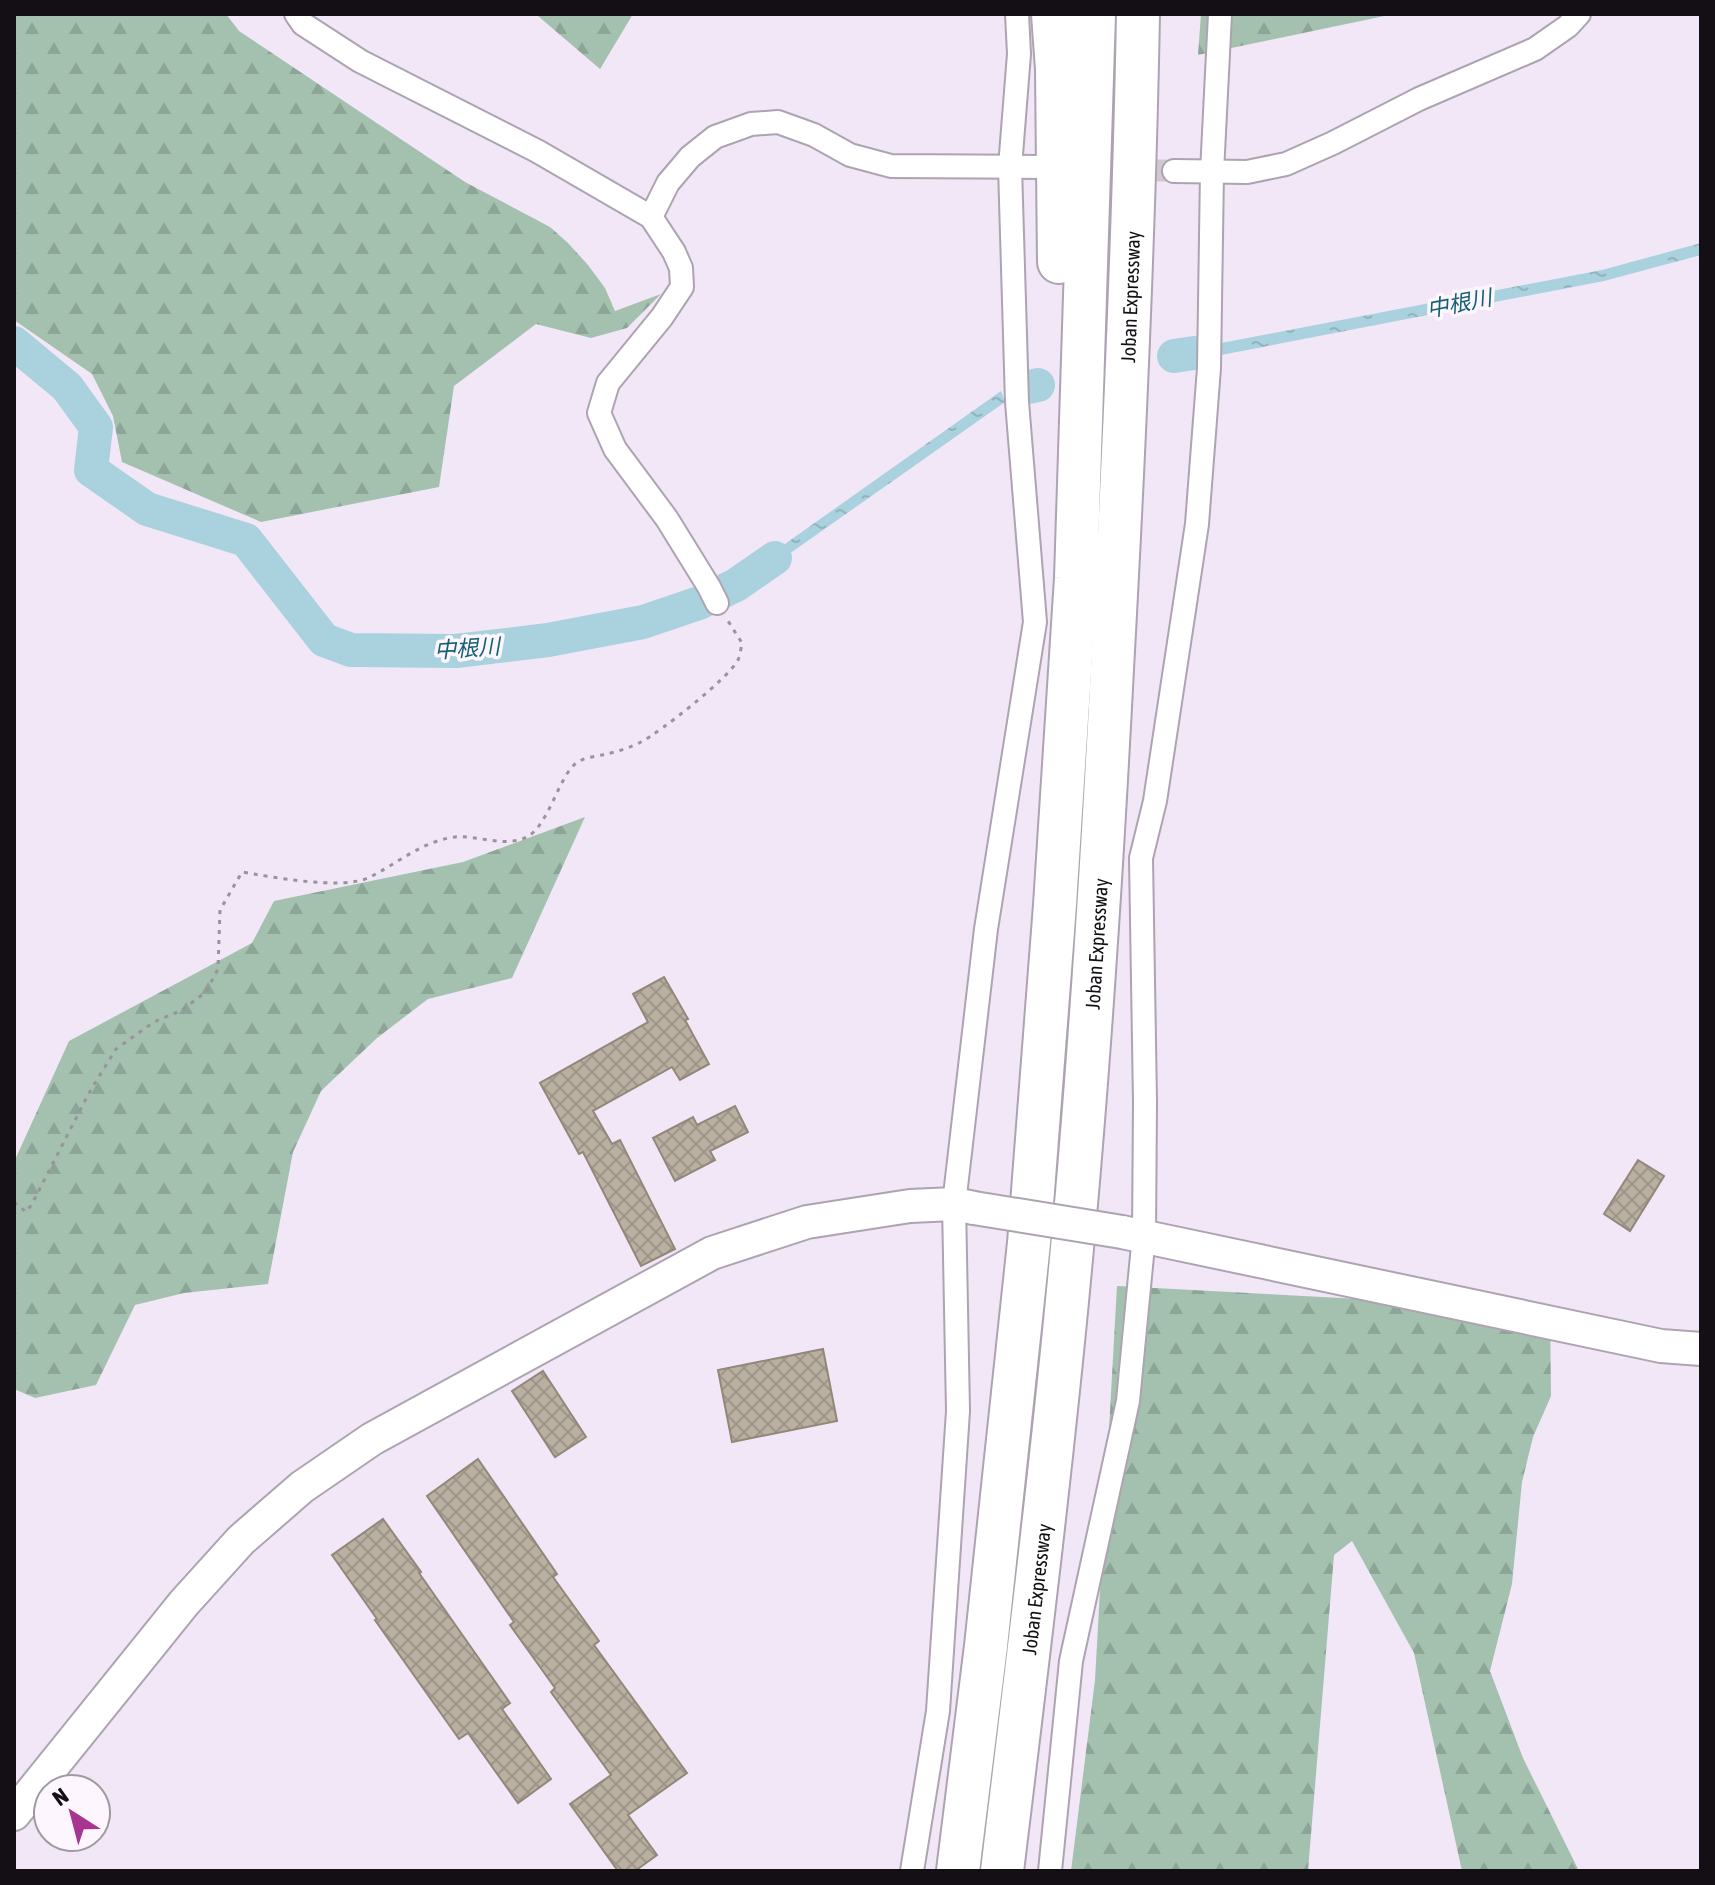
<svg xmlns="http://www.w3.org/2000/svg" width="1715" height="1885" font-family="'Asap Condensed','Noto Sans JP',sans-serif">
<style>
.forest{fill:url(#forest-firs)}
.water{fill:url(#water-ripples)}
.lines{fill:none;stroke-linecap:round;stroke-linejoin:round}
.river{stroke:#a9d2de;stroke-width:34}
.building{fill:url(#building-cross-hatch);stroke:#91877a;stroke-width:2}
.street-tunnel{stroke:#d1c7d4;stroke-width:22;stroke-dasharray:22 11;stroke-linecap:butt}
.street-casing{stroke:#ada3b1;stroke-width:26}
.secondary-casing{stroke:#ada3b1;stroke-width:36}
.highway-casing{stroke:#ada3b1;stroke-width:46}
.path{stroke:#9a929d;stroke-width:3;stroke-dasharray:4 6;stroke-linecap:butt}
.street{stroke:#fff;stroke-width:22}
.secondary{stroke:#fff;stroke-width:32}
.highway{stroke:#fff;stroke-width:42}
.secondary-bridge-casing{stroke:#ada3b1;stroke-width:36;stroke-linecap:butt}
.secondary-bridge{stroke:#fff;stroke-width:32}
.labels{text-anchor:middle;dominant-baseline:central;stroke-width:7;stroke-linejoin:round;paint-order:stroke}
.street-label{font-size:20px;fill:#130f14;stroke:#fdf6ff}
.water-label{font-size:22px;font-style:italic;fill:#126173;stroke:#fdf6ff}
</style>
<defs>
<pattern id="forest-firs" width="22" height="20" patternUnits="userSpaceOnUse" patternTransform="scale(2)"><rect width="22" height="20" fill="#a4c1af"/><path d="M5 1l3.5 6h-7zM16 11l3.5 6h-7z" fill="#8ca596"/></pattern>
<pattern id="water-ripples" width="26" height="14" patternUnits="userSpaceOnUse" patternTransform="scale(2)"><rect width="26" height="14" fill="#a9d2de"/><path d="M2 4q2-2 4 0t4 0M15 11q2-2 4 0t4 0" fill="none" stroke="#91b3be"/></pattern>
<pattern id="building-cross-hatch" width="8" height="8" patternUnits="userSpaceOnUse" patternTransform="scale(2)"><rect width="8" height="8" fill="#bab0a1"/><path d="M0 0l8 8M0 8l8-8" fill="none" stroke="#9f968a"/></pattern>
</defs>
<rect width="100%" height="100%" fill="#f2e7f6"/>
<g class="forest">
<polygon points="14,14 226,14 239,31 465,182 550,227 568,243 588,265 605,288 615,311 661,294 627,328 591,338 536,324 454,386 439,487 261,522 122,462 113,416 92,374 14,320"/>
<polygon points="538,14 633,14 600,69 538,16"/>
<polygon points="1201,14 1394,14 1198,55"/>
<polygon points="585,817 512,978 428,999 377,1038 321,1091 293,1152 268,1284 184,1293 135,1305 96,1385 35,1398 14,1389 14,1162 69,1041 252,943 274,901 463,862"/>
<polygon points="1117,1286 1550,1309 1551,1396 1533,1437 1522,1482 1512,1584 1490,1671 1523,1758 1579,1871 1462,1871 1414,1653 1352,1541 1334,1555 1308,1871 1071,1871 1095,1680"/>
</g>
<g class="water">
<polygon points="1701,243 1701,255 1604,281 1216,356 1216,344 1602,270"/>
<polygon points="1001,391 1005,402 738,590 734,580"/>
</g>
<g class="lines">
<g class="river">
<polyline points="14,343 67,387 96,427 91,470 147,509 246,540 324,640 351,650 456,651 548,640 643,622 699,603 736,585 775,558"/>
<polyline points="1174,356 1194,353"/>
<polyline points="1029,387 1038,385"/>
</g>
</g>
<g class="building">
<polygon points="664,977 688,1019 685,1020 709,1064 680,1080 672,1067 593,1111 612,1144 620,1140 675,1249 641,1266 583,1152 579,1154 540,1083 648,1022 633,994"/>
<polygon points="735,1106 748,1132 710,1151 715,1160 675,1181 653,1138 693,1117 697,1125"/>
<polygon points="1638,1160 1664,1176 1630,1231 1604,1214"/>
<polygon points="823,1349 837,1421 732,1442 718,1370"/>
<polygon points="543,1371 586,1437 555,1457 512,1391"/>
<polygon points="478,1459 557,1574 553,1577 599,1641 594,1645 687,1773 628,1815 657,1855 635,1871 618,1871 570,1804 611,1775 551,1692 555,1688 510,1625 514,1622 427,1496"/>
<polygon points="383,1519 421,1572 419,1573 510,1703 502,1709 551,1779 518,1803 468,1733 459,1739 375,1620 377,1619 332,1555"/>
</g>
<g class="lines">
<polyline class="street-tunnel" points="1079,168 1174,171"/>
<defs>
<g id="street">
<polyline points="296,14 303,24 360,61 537,151 651,217 674,252 681,268 682,287 662,317 608,383 599,413 615,449 667,519 709,587 717,603"/>
<polyline points="1174,171 1247,172 1286,164 1333,143 1419,99 1535,49 1568,26 1579,14"/>
<polyline points="651,217 668,183 690,157 715,137 751,124 778,122 814,135 850,155 891,166 1042,167"/>
<polyline points="912,1871 938,1711 958,1411 954,1204 986,929 1035,622 1017,402 1010,167 1019,54 1017,14"/>
<polyline points="1050,1871 1071,1661 1128,1401 1144,1235 1145,1102 1141,858 1155,801 1197,524 1209,368 1212,172 1220,14"/>
</g>
<g id="secondary">
<polyline points="1122,1232 1661,1346 1701,1349"/>
<polyline points="14,1814 184,1603 241,1540 302,1487 372,1439 712,1253 807,1222 910,1206 954,1204 974,1208"/>
</g>
<g id="highway">
<polyline points="1053,14 1057,69 1059,262"/>
<polyline points="958,1871 986,1646 1029,1243 1055,905 1076,578 1094,14"/>
<path id="s1" d="M1002,1871C1027,1664 1053,1456 1072,1248C1090,1055 1102,862 1112,669C1124,451 1134,232 1138,14"/>
</g>
</defs>
<use href="#street" class="street-casing"/>
<use href="#secondary" class="secondary-casing"/>
<use href="#highway" class="highway-casing"/>
<path class="path" d="M14,1202L26,1212L32,1204L89,1093L116,1049L154,1022L182,1010L206,992L218,969L220,910L242,872C272,877 340,890 368,878C397,864 422,841 455,837C478,835 505,848 527,837C548,825 557,783 573,766C581,757 595,757 606,754C617,752 631,747 641,742C660,732 728,679 738,660C740,656 741,648 742,643L728,621"/>
<use href="#street" class="street"/>
<use href="#secondary" class="secondary"/>
<use href="#highway" class="highway"/>
<defs>
<polyline id="secondary-bridge" points="974,1208 1122,1232"/>
</defs>
<use href="#secondary-bridge" class="secondary-bridge-casing"/>
<use href="#secondary-bridge" class="secondary-bridge"/>
</g>
<g class="labels">
<g class="street-label">
<text stroke="none"><textPath href="#s1" startOffset="1580">Joban Expressway</textPath></text>
<text stroke="none"><textPath href="#s1" startOffset="932">Joban Expressway</textPath></text>
<text stroke="none"><textPath href="#s1" startOffset="284">Joban Expressway</textPath></text>
</g>
<g class="water-label">
<text transform="translate(1459 303) rotate(-11)">中根川</text>
<text transform="translate(467 648) rotate(-4)">中根川</text>
</g>
</g>
<rect width="1715" height="1885" fill="none" stroke="#130f14" stroke-width="32"/>
<g transform="translate(72 1813) rotate(324)"><circle r="38" fill="#fdf6ff" stroke="#9f9aa1" stroke-width="2"/>
<path d="M0-6L14 30L0 20L-14 30Z" fill="#a73590"/>
<text y="-12" font-size="22" font-weight="bold" text-anchor="middle" fill="#130f14">N</text>
</g>
</svg>
